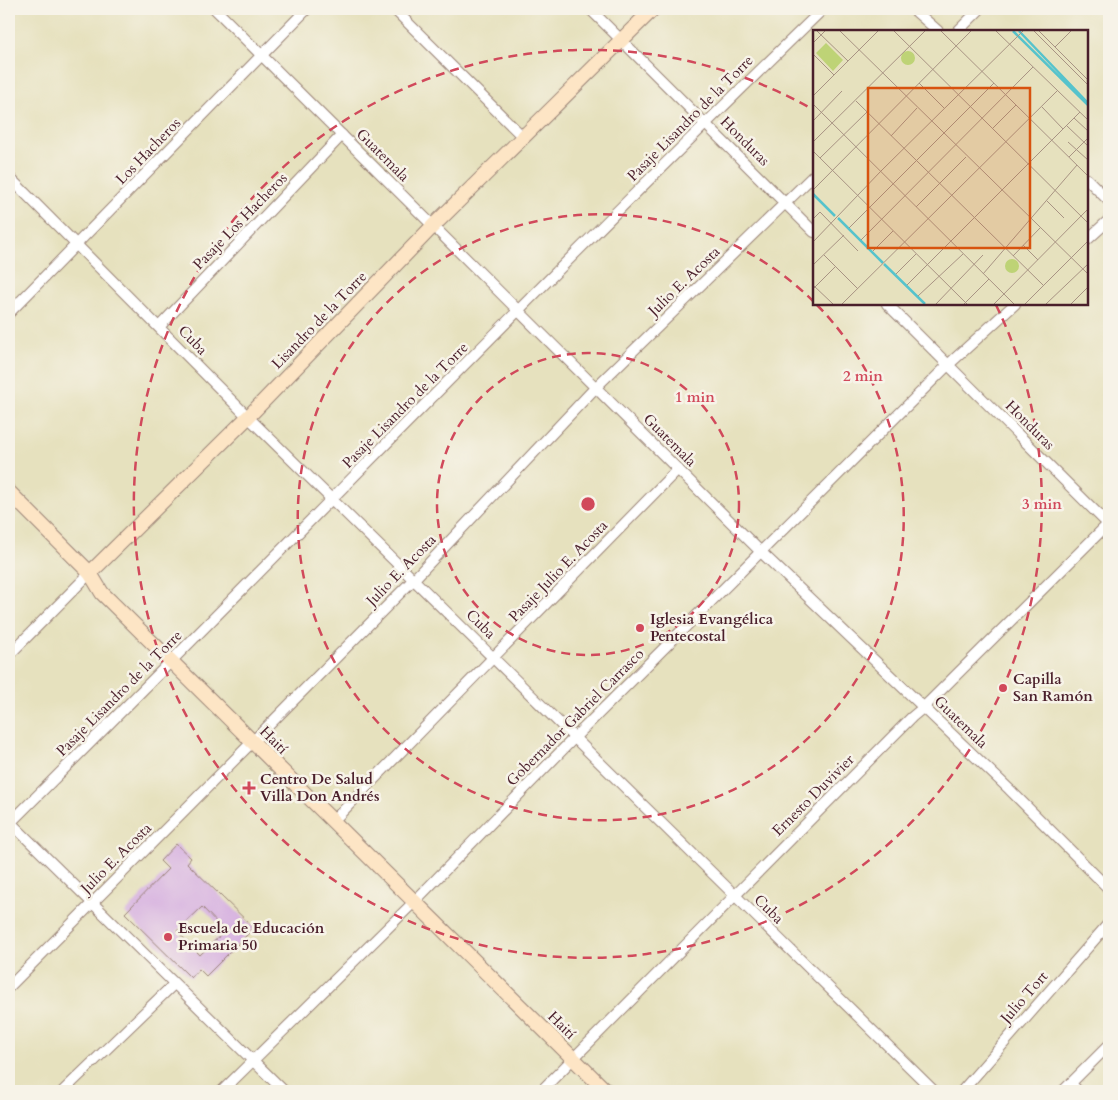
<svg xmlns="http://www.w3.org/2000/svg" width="1118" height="1100" font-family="Cardo,serif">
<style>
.building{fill:#d5afe0;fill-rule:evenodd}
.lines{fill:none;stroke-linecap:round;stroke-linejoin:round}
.street-casing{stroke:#988074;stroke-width:12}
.secondary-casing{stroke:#988074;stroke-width:16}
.street{stroke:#fff;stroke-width:10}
.secondary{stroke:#fde5c5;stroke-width:14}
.ring{fill:none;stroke:#d1495b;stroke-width:2.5;stroke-dasharray:9 6}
.poi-dot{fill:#d1495b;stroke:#f7f3e8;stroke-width:2}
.labels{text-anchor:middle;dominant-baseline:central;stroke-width:5;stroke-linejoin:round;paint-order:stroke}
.street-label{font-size:15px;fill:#4a1f2b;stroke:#f7f3e8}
.poi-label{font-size:15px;font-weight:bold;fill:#4a1f2b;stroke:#f7f3e8;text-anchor:start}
.inset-river{fill:none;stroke:#56c3cc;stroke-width:2.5}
.inset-road{fill:none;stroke:#a89383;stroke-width:1}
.view{fill:#d8530f;fill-opacity:0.15;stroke:#d8530f;stroke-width:2.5}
.inset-edge{fill:none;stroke:#4a1f2b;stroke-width:2.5}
.centre{fill:#d1495b;stroke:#f7f3e8;stroke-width:2.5}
.ring-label{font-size:15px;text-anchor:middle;font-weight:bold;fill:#d1495b;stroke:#f7f3e8;stroke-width:5;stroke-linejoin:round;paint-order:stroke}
</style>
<rect width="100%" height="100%" fill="#f7f3e8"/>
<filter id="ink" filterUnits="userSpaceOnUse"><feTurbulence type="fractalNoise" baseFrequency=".02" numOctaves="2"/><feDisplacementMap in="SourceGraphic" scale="10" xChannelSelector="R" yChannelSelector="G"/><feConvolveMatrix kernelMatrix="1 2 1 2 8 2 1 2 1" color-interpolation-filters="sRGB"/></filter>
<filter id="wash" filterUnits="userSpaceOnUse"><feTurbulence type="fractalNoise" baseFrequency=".0096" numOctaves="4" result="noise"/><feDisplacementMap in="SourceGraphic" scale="20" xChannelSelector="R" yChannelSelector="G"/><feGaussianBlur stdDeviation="1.12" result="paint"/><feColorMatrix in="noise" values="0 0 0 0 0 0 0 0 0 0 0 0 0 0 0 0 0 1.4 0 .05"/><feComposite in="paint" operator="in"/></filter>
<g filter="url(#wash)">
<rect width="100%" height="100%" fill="#e6e1be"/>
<g id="blocks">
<path class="building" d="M176,844L191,858L187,863L254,928L206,976L199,969L191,978L125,913L168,869L160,861ZM202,907L225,931L200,955L177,931Z"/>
</g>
</g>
<g filter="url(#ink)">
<use href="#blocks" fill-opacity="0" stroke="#988074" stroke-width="1"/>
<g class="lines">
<defs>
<g id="street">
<polyline points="215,9 761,552 1009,789 1109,889"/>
<polyline points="394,9 523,137"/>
<polyline points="590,9 814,232"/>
<polyline points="913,9 938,31"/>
<polyline points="958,31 980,9"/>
<polyline points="9,177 248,417 934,1091"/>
<polyline points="1087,179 1109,201"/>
<polyline points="1087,240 1109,220"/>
<polyline points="887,304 1109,525"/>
<polyline points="9,313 307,9"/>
<polyline points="159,327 342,135"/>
<polyline points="9,655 90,573"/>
<polyline points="9,821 284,1091"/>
<polyline points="333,821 678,469"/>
<path d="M9,824C281,553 547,276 823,9"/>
<polyline points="9,987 414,579 596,387 814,175"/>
<polyline points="1071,1084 1078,1091"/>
<polyline points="63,1091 174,984"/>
<polyline points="222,1091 414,902 575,737 948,365 1015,304"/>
<polyline points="541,1091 912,717 924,707 1109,523"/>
<polyline points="962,1091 1109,923"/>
<polyline points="1063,1091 1109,1045"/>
</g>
<g id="secondary">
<polyline points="9,492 90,573 102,593 606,1091"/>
<polyline points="90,573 248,417 433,226 653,9"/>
</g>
</defs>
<use href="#street" class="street-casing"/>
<use href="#secondary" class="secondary-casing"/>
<use href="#street" class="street"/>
<use href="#secondary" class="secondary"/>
</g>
</g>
<g class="ring">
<circle cx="588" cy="504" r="151"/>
<path d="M817 305A303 303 0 1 1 813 301"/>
<path d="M996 305A454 454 0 1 1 812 109"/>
</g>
<g class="poi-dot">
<circle cx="640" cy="628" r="5"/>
<circle cx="1003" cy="688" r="5"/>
<path d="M246.5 780.5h5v5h5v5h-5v5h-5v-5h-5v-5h5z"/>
<circle cx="168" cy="937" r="5"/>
</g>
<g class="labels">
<g class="street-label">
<text transform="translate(690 118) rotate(-45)">Pasaje Lisandro de la Torre</text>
<text transform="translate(745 141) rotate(45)">Honduras</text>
<text transform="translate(148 151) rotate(-46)">Los Hacheros</text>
<text transform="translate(383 155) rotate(45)">Guatemala</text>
<text transform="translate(240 221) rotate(-46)">Pasaje Los Hacheros</text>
<text transform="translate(684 281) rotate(-44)">Julio E. Acosta</text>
<text transform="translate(319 320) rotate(-46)">Lisandro de la Torre</text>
<text transform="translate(193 340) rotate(46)">Cuba</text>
<text transform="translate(405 405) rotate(-45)">Pasaje Lisandro de la Torre</text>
<text transform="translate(1030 425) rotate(45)">Honduras</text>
<text transform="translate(670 440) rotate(45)">Guatemala</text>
<text transform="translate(401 570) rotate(-46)">Julio E. Acosta</text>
<text transform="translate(558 571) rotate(-46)">Pasaje Julio E. Acosta</text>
<text transform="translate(481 624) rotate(45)">Cuba</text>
<text transform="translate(119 693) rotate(-45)">Pasaje Lisandro de la Torre</text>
<text transform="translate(575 717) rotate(-45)">Gobernador Gabriel Carrasco</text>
<text transform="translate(961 722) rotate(44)">Guatemala</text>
<text transform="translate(274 740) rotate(45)">Haití</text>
<text transform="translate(813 795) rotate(-45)">Ernesto Duvivier</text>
<text transform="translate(116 858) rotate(-45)">Julio E. Acosta</text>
<text transform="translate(769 909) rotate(45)">Cuba</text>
<text transform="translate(1024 997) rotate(-49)">Julio Tort</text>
<text transform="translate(562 1025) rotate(45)">Haití</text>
</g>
<g class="poi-label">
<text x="650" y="619">Iglesia Evangélica<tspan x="650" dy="17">Pentecostal</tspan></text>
<text x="1013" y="679">Capilla<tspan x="1013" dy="17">San Ramón</tspan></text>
<text x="260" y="779">Centro De Salud<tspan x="260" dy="17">Villa Don Andrés</tspan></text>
<text x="178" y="928">Escuela de Educación<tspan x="178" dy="17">Primaria 50</tspan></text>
</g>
</g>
<g transform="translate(813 30)">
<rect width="275" height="275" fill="#e6e1be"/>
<path d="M13,13L30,30L20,41L3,23ZM88 28a7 7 0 1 1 14 0a7 7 0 1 1-14 0ZM192 236a7 7 0 1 1 14 0a7 7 0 1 1-14 0Z" fill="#bed376"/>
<path class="inset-river" d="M200,1L275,75M206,1L275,73M0,164L22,186M25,188L70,233M71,234L112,274"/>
<path class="inset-road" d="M4,1L35,31M27,1L275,244M81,1L275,193M128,1L275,146M183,1L275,90M221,1L275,55M226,1L275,50M0,13L12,1M242,17L258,1M0,24L21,45M106,53L131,78M0,66L65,1M43,71L230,255M0,74L201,274M229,77L250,99M261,88L275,101M0,91L29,61M254,96L275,116M180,98L203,75M78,106L104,78M0,112L112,1M255,112L275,130M0,121L154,274M256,127L275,108M7,128L54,82M68,141L210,1M0,160L158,1M234,171L251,188M103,177L153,127M0,189L7,182L45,221M36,198L181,53M48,210L220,37M0,212L68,141M210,215L225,230M60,221L80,201M11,225L45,259M200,226L227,198M0,235L31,205M83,244L103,224M170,244L264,135M0,255L20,274M94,255L267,82M0,259L23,236M105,266L150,224M29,274L244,61M123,274L170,225M151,274L176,249M181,274L275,179M212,274L275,211M233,274L275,234M258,274L275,257"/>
<path class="view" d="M55,58H217V218H55Z"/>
<rect width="275" height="275" class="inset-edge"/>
</g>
<circle cx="588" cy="504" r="8" class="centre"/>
<g class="ring-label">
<text x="863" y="381">2 min</text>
<text x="695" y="402">1 min</text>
<text x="1042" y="509">3 min</text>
</g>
<rect width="1118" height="1100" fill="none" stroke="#f7f3e8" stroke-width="30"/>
</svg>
